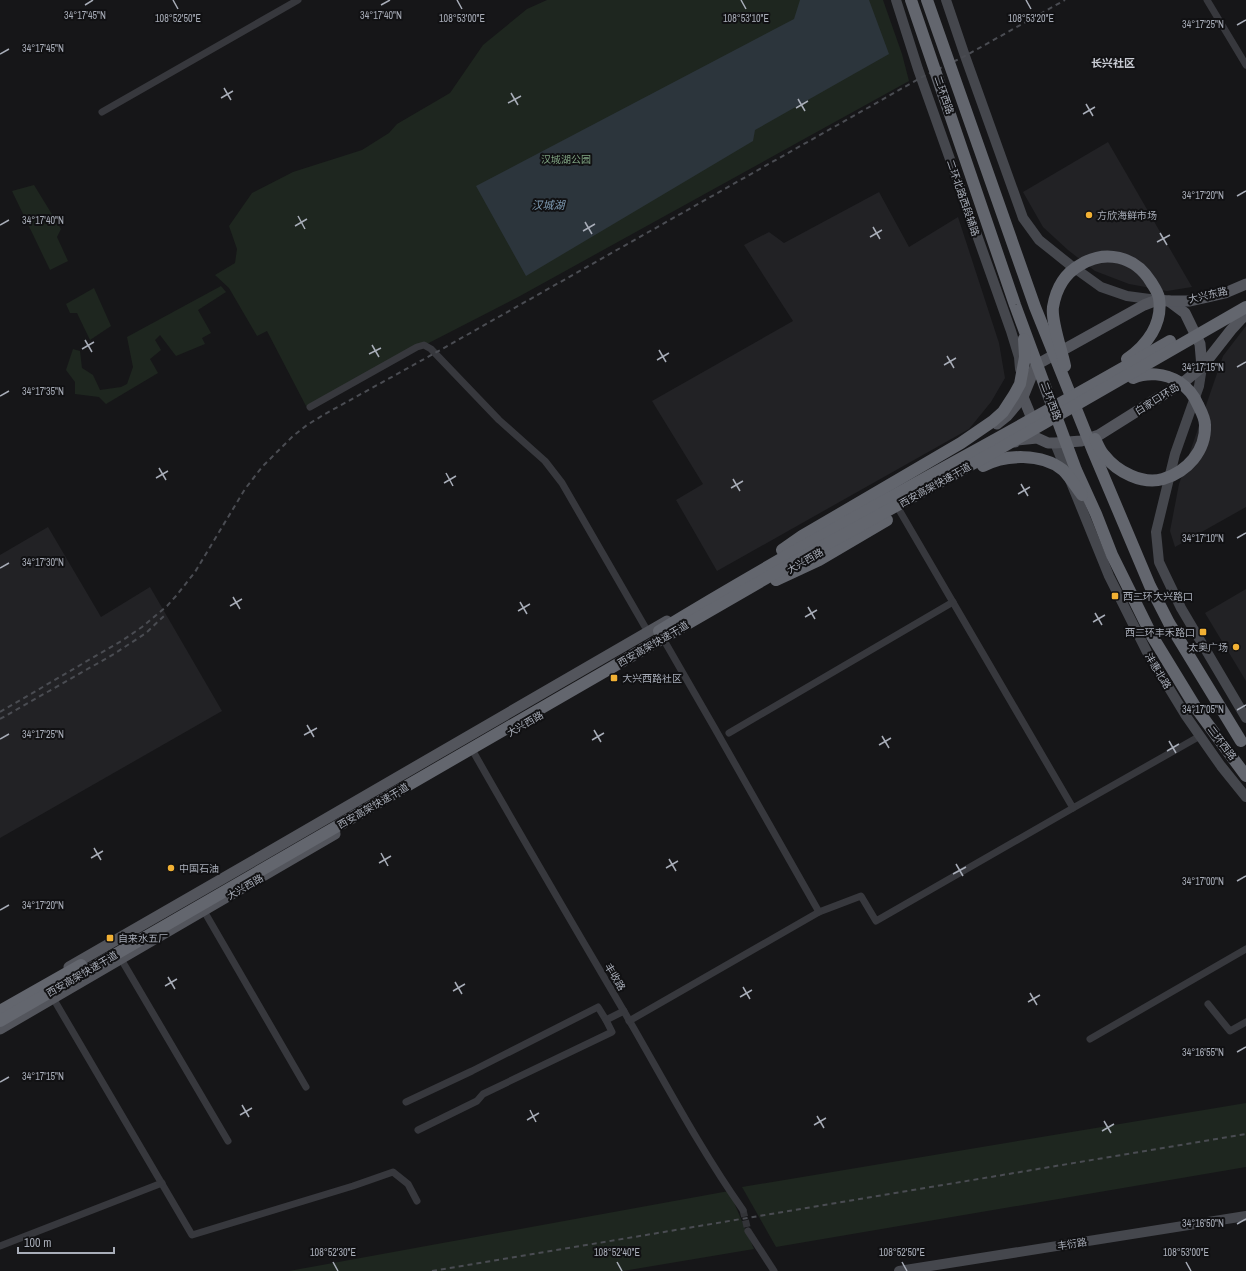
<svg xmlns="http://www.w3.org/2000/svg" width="1246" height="1271" font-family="'Archivo Narrow','Noto Sans SC',sans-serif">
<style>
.built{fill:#222225}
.green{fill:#1e261f}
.water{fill:#2c353c}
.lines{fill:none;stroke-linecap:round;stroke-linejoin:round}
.street-tunnel{stroke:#333438;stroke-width:7;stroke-dasharray:7 3.5;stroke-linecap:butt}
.street{stroke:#37383d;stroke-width:7}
.secondary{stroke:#45474d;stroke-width:10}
.primary{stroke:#53555c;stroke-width:11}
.highway{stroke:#63666e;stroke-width:12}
.rail{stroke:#4a4c52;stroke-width:2;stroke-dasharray:5 4;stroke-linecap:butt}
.highway-bridge{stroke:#63666e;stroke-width:12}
.ticks{fill:none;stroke:#a8adb8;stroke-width:1.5}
.poi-dot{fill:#f2b134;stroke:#111113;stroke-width:1.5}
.labels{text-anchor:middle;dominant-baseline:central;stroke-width:4;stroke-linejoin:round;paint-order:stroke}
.street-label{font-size:10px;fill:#a8adb8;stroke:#111113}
.park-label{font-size:10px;fill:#7fa381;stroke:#111113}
.poi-label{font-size:10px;fill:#a8adb8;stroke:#111113;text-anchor:start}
.neighbourhood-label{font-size:11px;font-weight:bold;fill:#c9ccd4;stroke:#111113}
.water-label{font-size:11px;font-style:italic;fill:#7f9bb3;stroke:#111113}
.ticks-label{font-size:10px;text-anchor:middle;fill:#a8adb8;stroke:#111113;stroke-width:4;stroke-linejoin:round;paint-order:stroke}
</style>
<rect width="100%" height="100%" fill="#161618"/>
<g class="built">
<polygon points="1108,142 1192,287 1167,291 1129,284 1095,271 1068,250 1043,227 1023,192"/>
<polygon points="879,192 909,247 958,217 999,343 1005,378 991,402 969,429 717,571 676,500 703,484 652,401 793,321 744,245 769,232 784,243"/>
<polygon points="1246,326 1246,507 1175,547 1170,531 1179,484 1223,356"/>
<polygon points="48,527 101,617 150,587 222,711 0,838 0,555"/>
<polygon points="1246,589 1246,681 1205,613"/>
</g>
<g class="green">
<polygon points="547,0 883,0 902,54 909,81 520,296 306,406 267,331 257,336 229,288 215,275 235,263 237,249 229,226 252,193 293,172 362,150 389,133 397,124 450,93 483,45 527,9"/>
<polygon points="34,185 61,229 57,237 68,261 50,270 12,191"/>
<polygon points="221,286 226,292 198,310 211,333 202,338 205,344 176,356 160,335 155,340 161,350 150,359 158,373 106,404 99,397 75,394 75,382 66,370 73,349 80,351 82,368 93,375 100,390 121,387 127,384 133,367 127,337"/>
<polygon points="94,288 111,326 90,340 77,313 70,313 66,304"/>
<polygon points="1246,1103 1246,1167 776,1247 742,1187"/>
<polygon points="729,1191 754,1249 623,1271 289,1271"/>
</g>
<polygon class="water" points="800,0 869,0 889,54 755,130 753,141 526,276 476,186 794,19"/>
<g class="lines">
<polyline class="street-tunnel" points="743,1210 748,1231"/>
<g class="street">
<polyline points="1207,0 1246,65"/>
<polyline points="102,112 298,0"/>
<polyline points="310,407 417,347 424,345 431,349 499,420 545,461 562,483 648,632"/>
<polyline points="898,508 1073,808 1200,736"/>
<polyline points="729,733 953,602"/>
<path d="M474,753C525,843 577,931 629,1020C666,1084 700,1149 743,1210"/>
<polyline points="204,911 306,1087"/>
<polyline points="819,912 861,896 876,921 1073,808"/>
<polyline points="121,959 228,1141"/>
<polyline points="53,998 192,1235 353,1186 393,1172 408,1184 417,1201"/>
<polyline points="1208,1004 1230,1031 1246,1022"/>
<polyline points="629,1021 819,912 714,727 665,642"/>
<polyline points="1090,1039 1246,949"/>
<polyline points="406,1102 472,1071 598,1007 606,1020"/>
<polyline points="418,1130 477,1101 483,1094 612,1032 606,1020 624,1011"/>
<polyline points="748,1231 774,1271"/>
<polyline points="0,1246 162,1183"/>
</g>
<g class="secondary">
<polyline points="896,0 918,69 1011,331 1019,357 1020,369"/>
<polyline points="946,0 965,56 1023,218 1039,240 1069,264 1101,287 1127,296 1157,300"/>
<polyline points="1202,367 1199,386 1175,454 1156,532 1159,562 1181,608 1246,718"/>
<polyline points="1055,443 1109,576 1147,652 1186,716 1221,766 1246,797"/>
<polyline points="899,1271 1246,1216"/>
</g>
<g class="primary">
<polyline points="1169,301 1185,313 1200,344 1202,367"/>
<polyline points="1023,397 1035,426"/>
<polyline points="997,424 1007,416 1023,397 1036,365 1144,305 1157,300 1169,301 1190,301 1208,297 1225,293 1246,284"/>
<polyline points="1015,442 1017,440 1037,438 1048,443 1055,443 1081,441 1099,435 1185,381 1202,367 1231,330 1242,318 1246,316"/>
<polyline points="69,967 260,857 667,621"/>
<polyline points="0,1029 335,834"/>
</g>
<polyline class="highway" points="1196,708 1246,776"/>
<g class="rail">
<polyline points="0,712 123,640 142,627 167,606 176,596 195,572 245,489 262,467 293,436 307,425 325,414 435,353 871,106 922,77 965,56 1065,0"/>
<polyline points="0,719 114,654 146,633 165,615"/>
<polyline points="432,1271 1246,1134"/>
</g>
<g class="highway-bridge">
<polyline points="911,0 1015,305 1076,470 1096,514 1112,555 1152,636 1196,708"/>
<polyline points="927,0 1035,307 1093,451 1150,586 1169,623 1241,741"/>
<path d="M1065,366C1062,351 1051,321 1053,307C1056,289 1064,274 1080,265C1105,249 1135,256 1151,282C1154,287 1158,292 1159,298C1163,324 1147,345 1127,359"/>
<path d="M1095,439C1098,445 1100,451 1104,455C1117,472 1143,485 1163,479C1187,472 1206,451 1205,425C1205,418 1201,411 1198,405C1194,395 1188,388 1179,382C1165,373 1147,372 1133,378"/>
<path d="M983,466C1005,454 1042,453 1063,470C1070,477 1076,487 1082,495"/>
<polyline points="782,550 802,536 961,443 993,421 1003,412 1014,395 1020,384 1025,357 1024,339"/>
<polyline points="776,580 819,560 887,520"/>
<path d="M659,631C826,529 1001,439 1170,341"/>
<polyline points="0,1011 81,965"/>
<polyline points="0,1021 796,561 994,452 1246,307"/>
</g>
</g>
<path class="ticks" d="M173,0L178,9M457,0L462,9M741,0L746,9M1026,0L1031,9M85,5L93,0M381,5L390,0M1237,25L1246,20M0,54L9,49M224,88L231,100M511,93L518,105M221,98L233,91M798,99L805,111M508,103L521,96M1086,104L1093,116M796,108L808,101M1083,114L1095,107M1237,196L1246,191M298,216L305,229M585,222L592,234M0,225L9,220M295,226L307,219M873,227L880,239M583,231L595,224M1160,233L1167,245M870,237L882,230M1157,242L1170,235M85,340L92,352M372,345L379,357M82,349L94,342M659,350L666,362M369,354L381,348M947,356L954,368M657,360L669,353M944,365L956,358M1237,367L1246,362M0,396L9,391M159,468L166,480M446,473L453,486M156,478L168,471M733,479L740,491M444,483L456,476M1021,484L1028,496M731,488L743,481M1018,494L1030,487M1237,538L1246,533M0,568L9,563M233,597L240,609M520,602L527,614M230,606L242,599M808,607L815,619M518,611L530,604M1095,613L1102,625M805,617L817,610M1093,622L1105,615M1237,710L1246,705M307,725L314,737M594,730L601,742M304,735L317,728M882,736L889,748M0,739L9,734M592,740L604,733M1169,741L1176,753M879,745L891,738M1167,751L1179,744M94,848L101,860M381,853L388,866M91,858L103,851M669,859L676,871M379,863L391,856M956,864L963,876M666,868L678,861M953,874L966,867M1237,881L1246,876M0,910L9,905M168,977L175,989M455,982L462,994M165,986L177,979M743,987L750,999M453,991L465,984M1030,993L1037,1005M740,997L752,990M1028,1002L1040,995M1237,1052L1246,1047M0,1082L9,1077M242,1105L249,1117M530,1110L536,1122M240,1115L252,1108M817,1116L824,1128M527,1120L539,1113M1104,1121L1111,1133M814,1125L826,1118M1102,1131L1114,1124M1237,1224L1246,1219M333,1262L338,1271M617,1262L622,1271M902,1262L907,1271M1186,1262L1191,1271"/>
<g class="poi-dot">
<circle cx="1089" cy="215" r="4"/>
<rect x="1111" y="592" width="8" height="8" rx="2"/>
<rect x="1199" y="628" width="8" height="8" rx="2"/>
<circle cx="1236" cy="647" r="4"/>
<rect x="610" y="674" width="8" height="8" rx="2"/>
<circle cx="171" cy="868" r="4"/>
<rect x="106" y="934" width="8" height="8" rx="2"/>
</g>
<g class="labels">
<g class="street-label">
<text transform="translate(944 95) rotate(71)">二环西路</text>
<text transform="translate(963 198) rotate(71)">二环北路西段辅路</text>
<text transform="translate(1208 295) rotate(-13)">大兴东路</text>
<text transform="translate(1157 399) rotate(-32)">白家口环岛</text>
<text transform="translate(1051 401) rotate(70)">二环西路</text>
<text transform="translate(935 485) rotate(-29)">西安高架快速干道</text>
<text transform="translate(805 561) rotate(-30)">大兴西路</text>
<text transform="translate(653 644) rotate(-30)">西安高架快速干道</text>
<text transform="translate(1158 671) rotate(59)">沣惠北路</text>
<text transform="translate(525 724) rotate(-30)">大兴西路</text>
<text transform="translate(1222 743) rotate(53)">二环西路</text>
<text transform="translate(373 806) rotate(-30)">西安高架快速干道</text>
<text transform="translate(245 887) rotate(-30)">大兴西路</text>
<text transform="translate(82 974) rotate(-30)">西安高架快速干道</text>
<text transform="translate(615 977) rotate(59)">丰收路</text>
<text transform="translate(1072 1244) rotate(-9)">丰衍路</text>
</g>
<g class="park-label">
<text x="566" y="159">汉城湖公园</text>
</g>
<g class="poi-label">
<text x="1097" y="215">方欣海鲜市场</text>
<text x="1123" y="596">西二环大兴路口</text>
<text x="1195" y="632" text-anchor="end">西二环丰禾路口</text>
<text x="1228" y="647" text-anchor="end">太奥广场</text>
<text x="622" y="678">大兴西路社区</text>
<text x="179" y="868">中国石油</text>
<text x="118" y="938">自来水五厂</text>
</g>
<g class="neighbourhood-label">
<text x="1113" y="63">长兴社区</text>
</g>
<g class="water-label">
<text x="548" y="205">汉城湖</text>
</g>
</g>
<g class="ticks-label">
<text x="85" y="19">34°17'45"N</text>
<text x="381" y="19">34°17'40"N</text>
<text x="178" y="22">108°52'50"E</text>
<text x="462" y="22">108°53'00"E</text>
<text x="746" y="22">108°53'10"E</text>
<text x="1031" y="22">108°53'20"E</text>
<text x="1203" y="28">34°17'25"N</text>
<text x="43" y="52">34°17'45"N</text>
<text x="1203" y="199">34°17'20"N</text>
<text x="43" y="224">34°17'40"N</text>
<text x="1203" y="371">34°17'15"N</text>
<text x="43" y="395">34°17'35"N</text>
<text x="1203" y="542">34°17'10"N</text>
<text x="43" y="566">34°17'30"N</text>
<text x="1203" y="713">34°17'05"N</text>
<text x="43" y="738">34°17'25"N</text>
<text x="1203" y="885">34°17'00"N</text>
<text x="43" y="909">34°17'20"N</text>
<text x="1203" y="1056">34°16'55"N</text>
<text x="43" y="1080">34°17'15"N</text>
<text x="1203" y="1227">34°16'50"N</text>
<text x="333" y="1256">108°52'30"E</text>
<text x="617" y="1256">108°52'40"E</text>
<text x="902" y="1256">108°52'50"E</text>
<text x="1186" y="1256">108°53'00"E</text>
</g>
<path d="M18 1247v6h96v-6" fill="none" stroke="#a8adb8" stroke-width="2"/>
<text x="24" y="1247" font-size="12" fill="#a8adb8" stroke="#111113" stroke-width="3" paint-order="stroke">100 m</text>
</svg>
